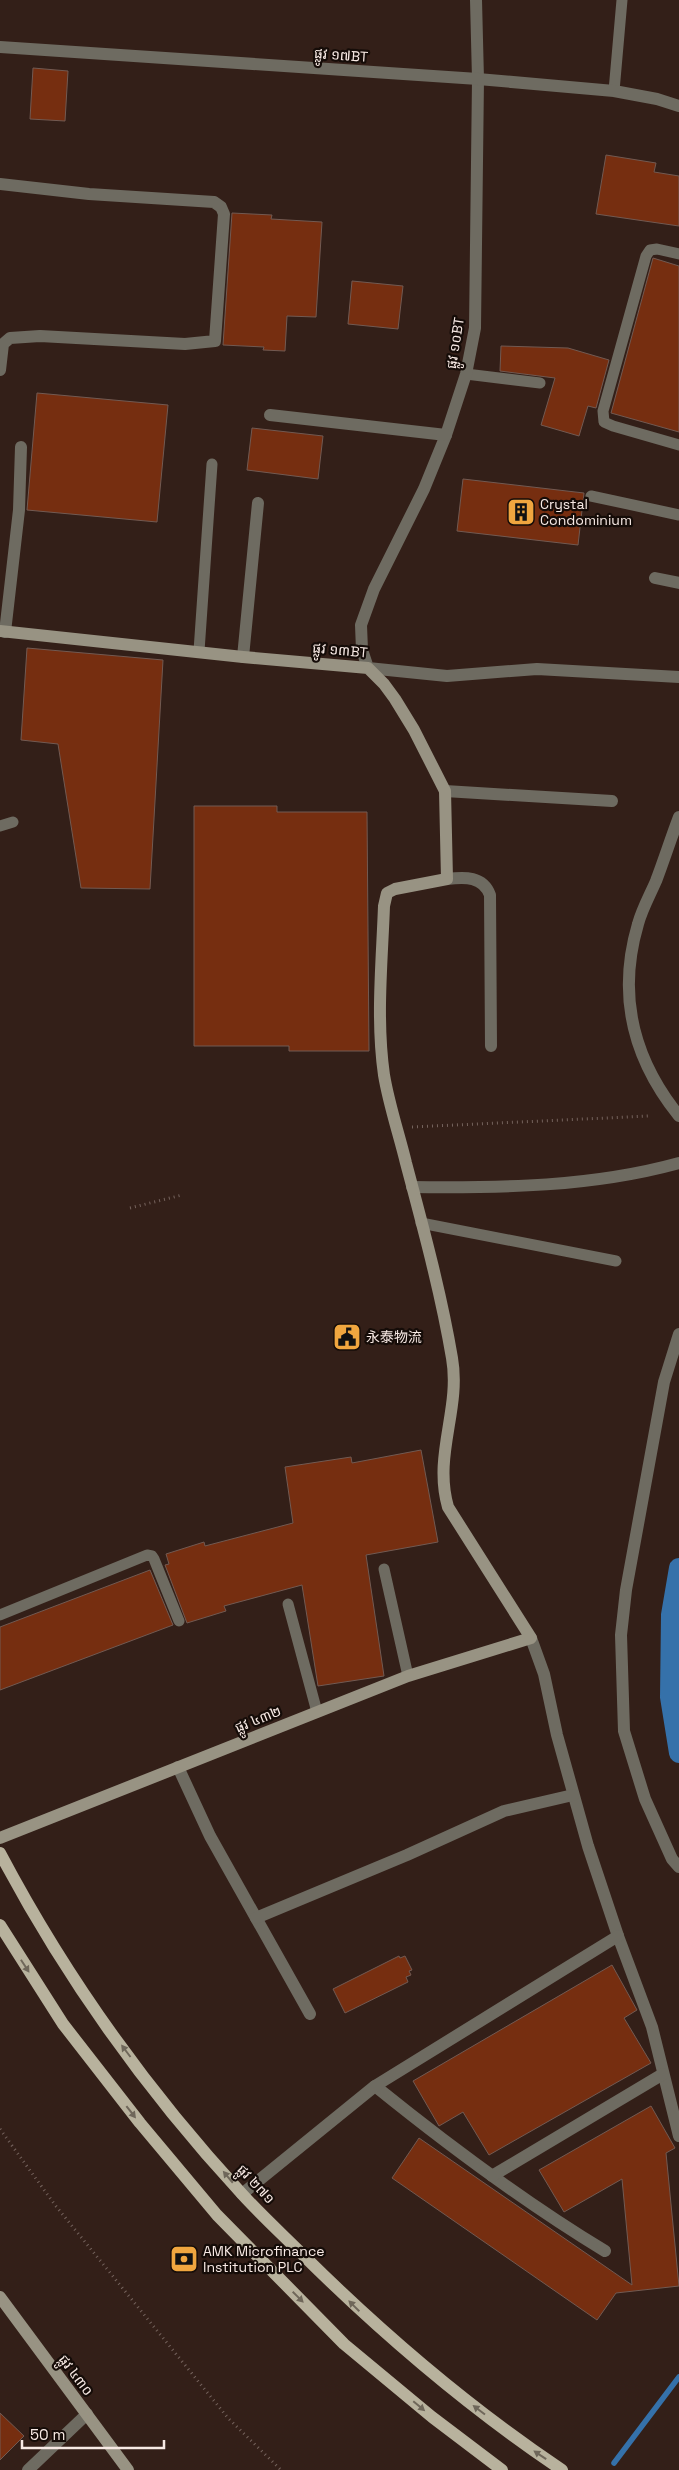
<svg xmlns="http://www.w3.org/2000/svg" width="679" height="2470" font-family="'Space Grotesk','Noto Sans SC','Noto Sans Khmer',sans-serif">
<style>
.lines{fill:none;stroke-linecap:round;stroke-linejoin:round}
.stream{stroke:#3571aa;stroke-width:5.5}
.canal{stroke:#3571aa;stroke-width:20}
.building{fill:#762e10;stroke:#725a52}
.path{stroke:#75635d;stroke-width:3;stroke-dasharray:1 4;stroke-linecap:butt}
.lane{stroke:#6e6b61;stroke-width:11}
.street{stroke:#6e6b61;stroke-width:12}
.secondary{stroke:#989383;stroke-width:12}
.primary{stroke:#b8b29d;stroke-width:12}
.oneway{fill:#6f675a}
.labels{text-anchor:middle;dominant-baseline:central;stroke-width:4.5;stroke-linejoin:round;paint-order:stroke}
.street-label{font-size:14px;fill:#f8eae5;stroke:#150c08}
.poi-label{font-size:14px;fill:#f8eae5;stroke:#150c08;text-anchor:start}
</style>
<rect width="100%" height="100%" fill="#331f18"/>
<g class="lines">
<polyline class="stream" points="614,2463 679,2377"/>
<polyline class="canal" points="679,1568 671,1615 670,1697 679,1753"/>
</g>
<g class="building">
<polygon points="33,68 68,71 65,121 30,119"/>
<polygon points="606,155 656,163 654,172 679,176 679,226 596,214"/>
<polygon points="232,213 272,215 271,219 322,222 316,317 287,316 285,351 263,350 264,347 223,345"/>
<polygon points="653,258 679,266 679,432 611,413"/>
<polygon points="352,281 403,286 398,329 348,324"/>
<polygon points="501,346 568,348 609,360 596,408 588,406 579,436 541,425 555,378 500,371"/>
<polygon points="37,393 168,405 157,522 27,510"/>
<polygon points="252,428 323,436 318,479 247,470"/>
<polygon points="463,479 584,493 578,545 457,531"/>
<polygon points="27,648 163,660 150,889 81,888 58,744 21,740"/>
<polygon points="194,806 277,806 277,812 367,812 369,1051 289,1051 289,1046 194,1046"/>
<polygon points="421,1450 438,1542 366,1555 384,1676 318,1686 302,1585 224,1606 226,1611 187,1623 165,1565 169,1564 166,1554 204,1542 205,1546 293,1523 285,1467 351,1457 352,1463"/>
<polygon points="150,1570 173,1625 0,1690 0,1627"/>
<polygon points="399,1956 400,1958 405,1956 412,1970 409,1971 411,1975 406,1977 408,1982 345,2013 333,1989"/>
<polygon points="612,1965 637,2010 624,2018 651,2063 489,2155 463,2112 439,2126 413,2081"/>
<polygon points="651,2106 675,2148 666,2153 679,2286 616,2293 597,2320 392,2178 419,2138 632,2285 622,2179 564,2212 539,2170"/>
<polygon points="0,2413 24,2436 0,2460"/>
</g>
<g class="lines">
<g class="path">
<polyline points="412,1127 649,1116"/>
<polyline points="130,1208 182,1195"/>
<polyline points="0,2129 55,2205 228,2418 281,2470"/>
</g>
<g class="lane">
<polyline points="614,91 622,0"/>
<polyline points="679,254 657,249 650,250 646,256 603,411 604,422 613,426 679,445"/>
<polyline points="466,374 540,383"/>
<polyline points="591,496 679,515"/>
<polyline points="199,651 212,464"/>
<polyline points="0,826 13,822"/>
<polyline points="421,1223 616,1261"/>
<polyline points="384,1569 408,1676"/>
<polyline points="288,1604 317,1712"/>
<polyline points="0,1615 147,1555 152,1556 154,1559 179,1621"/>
</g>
<g class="street">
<polyline points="476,0 478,79 475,328 466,374 446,435 424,489 374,589 361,625 362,650 368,668 447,676 537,669 679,677"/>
<polyline points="0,47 478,79 614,91 657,99 679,106"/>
<polyline points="0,184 89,194 214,202 221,207 224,214 215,341 185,344 40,336 10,338 3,344 0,370"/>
<polyline points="270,415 446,435"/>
<polyline points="655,578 679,583"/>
<polyline points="5,632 19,510 21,447"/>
<polyline points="243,657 258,503"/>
<polyline points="445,791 612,801"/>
<path d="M679,817C671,838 664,860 656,881C650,895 642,909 638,924C617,995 633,1059 679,1116"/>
<path d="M447,879C465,877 483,876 490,895L491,1046"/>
<path d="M412,1187C502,1188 592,1187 679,1163"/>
<polyline points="679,1334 664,1382 626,1590 621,1635 624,1731 645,1799 672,1859 679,1867"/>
<polyline points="531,1638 544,1674 557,1735 588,1846 618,1936 652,2027 679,2136"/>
<polyline points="178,1767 210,1836 310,2014"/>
<polyline points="256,1918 407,1855 504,1811 573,1795"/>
<path d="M375,2086C448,2145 524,2202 605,2251"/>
<polyline points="492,2176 663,2074"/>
<polyline points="242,2194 375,2086 618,1936"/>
<polyline points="28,2470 87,2414"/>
</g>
<g class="secondary">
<path d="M0,631L243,657L368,668L384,684L395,699L414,730L445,791L447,879L395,889L387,893L384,906C382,962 376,1019 384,1075C389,1105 399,1134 406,1163C423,1227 441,1293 452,1358C461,1409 433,1455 448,1507L531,1638L408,1676L0,1838"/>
<polyline points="0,2297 128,2470"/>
</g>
<g class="primary">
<path d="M0,1853C65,1976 148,2092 242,2194C262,2216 284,2236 305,2257C385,2336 468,2407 562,2470"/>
<polyline points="0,1925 63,2024 140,2123 217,2215 344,2344 432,2417 502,2470"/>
</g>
</g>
<defs><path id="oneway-solid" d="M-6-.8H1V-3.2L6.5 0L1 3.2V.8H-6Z" transform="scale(1.25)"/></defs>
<g class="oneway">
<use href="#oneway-solid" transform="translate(25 1966) rotate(57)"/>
<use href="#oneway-solid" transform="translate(126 2051) rotate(-127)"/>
<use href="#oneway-solid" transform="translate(131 2112) rotate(52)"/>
<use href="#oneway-solid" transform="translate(228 2177) rotate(-130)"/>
<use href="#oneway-solid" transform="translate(298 2297) rotate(45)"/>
<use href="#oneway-solid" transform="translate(354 2306) rotate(-135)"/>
<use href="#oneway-solid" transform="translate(419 2406) rotate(40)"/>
<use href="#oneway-solid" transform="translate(479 2410) rotate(-143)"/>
<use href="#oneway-solid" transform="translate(540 2455) rotate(-146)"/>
</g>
<defs>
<symbol id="building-square" viewBox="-11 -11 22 22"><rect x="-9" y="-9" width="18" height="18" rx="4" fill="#f0a63f" stroke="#150c08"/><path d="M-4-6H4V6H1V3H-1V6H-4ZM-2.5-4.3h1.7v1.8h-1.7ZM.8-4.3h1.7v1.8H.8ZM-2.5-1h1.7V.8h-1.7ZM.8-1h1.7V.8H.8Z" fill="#111"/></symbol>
<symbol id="civic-square" viewBox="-11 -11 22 22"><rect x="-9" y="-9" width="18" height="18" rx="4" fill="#f0a63f" stroke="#150c08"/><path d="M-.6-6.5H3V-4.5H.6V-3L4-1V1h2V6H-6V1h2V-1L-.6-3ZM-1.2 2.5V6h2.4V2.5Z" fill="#111"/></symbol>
<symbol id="bank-square" viewBox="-11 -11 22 22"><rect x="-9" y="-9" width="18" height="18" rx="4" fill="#f0a63f" stroke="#150c08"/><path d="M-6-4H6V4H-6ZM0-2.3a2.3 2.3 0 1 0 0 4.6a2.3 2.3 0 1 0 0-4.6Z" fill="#111"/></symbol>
</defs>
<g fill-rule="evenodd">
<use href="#building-square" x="505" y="496" width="32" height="32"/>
<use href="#civic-square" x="331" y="1321" width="32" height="32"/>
<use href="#bank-square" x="168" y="2243" width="32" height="32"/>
</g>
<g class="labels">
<g class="street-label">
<text transform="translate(341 55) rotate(4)">ផ្លូវ ១៧BT</text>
<text transform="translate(455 343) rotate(-81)">ផ្លូវ ១០BT</text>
<text transform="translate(340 650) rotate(5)">ផ្លូវ ១៣BT</text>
<text transform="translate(258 1719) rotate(-22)">ផ្លូវ ៤៣២</text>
<text transform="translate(256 2184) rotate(47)">ផ្លូវ ២៧១</text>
<text transform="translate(76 2375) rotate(53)">ផ្លូវ ៤៣០</text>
</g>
<g class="poi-label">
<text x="540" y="504">Crystal<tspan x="540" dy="16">Condominium</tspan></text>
<text x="366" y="1337">永泰物流</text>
<text x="203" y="2251">AMK Microfinance<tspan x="203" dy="16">Institution PLC</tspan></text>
</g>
</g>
<path d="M22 2440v8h142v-8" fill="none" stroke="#f8eae5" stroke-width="2.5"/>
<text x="30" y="2440" font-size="15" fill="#f8eae5" stroke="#150c08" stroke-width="4" paint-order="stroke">50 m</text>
</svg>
